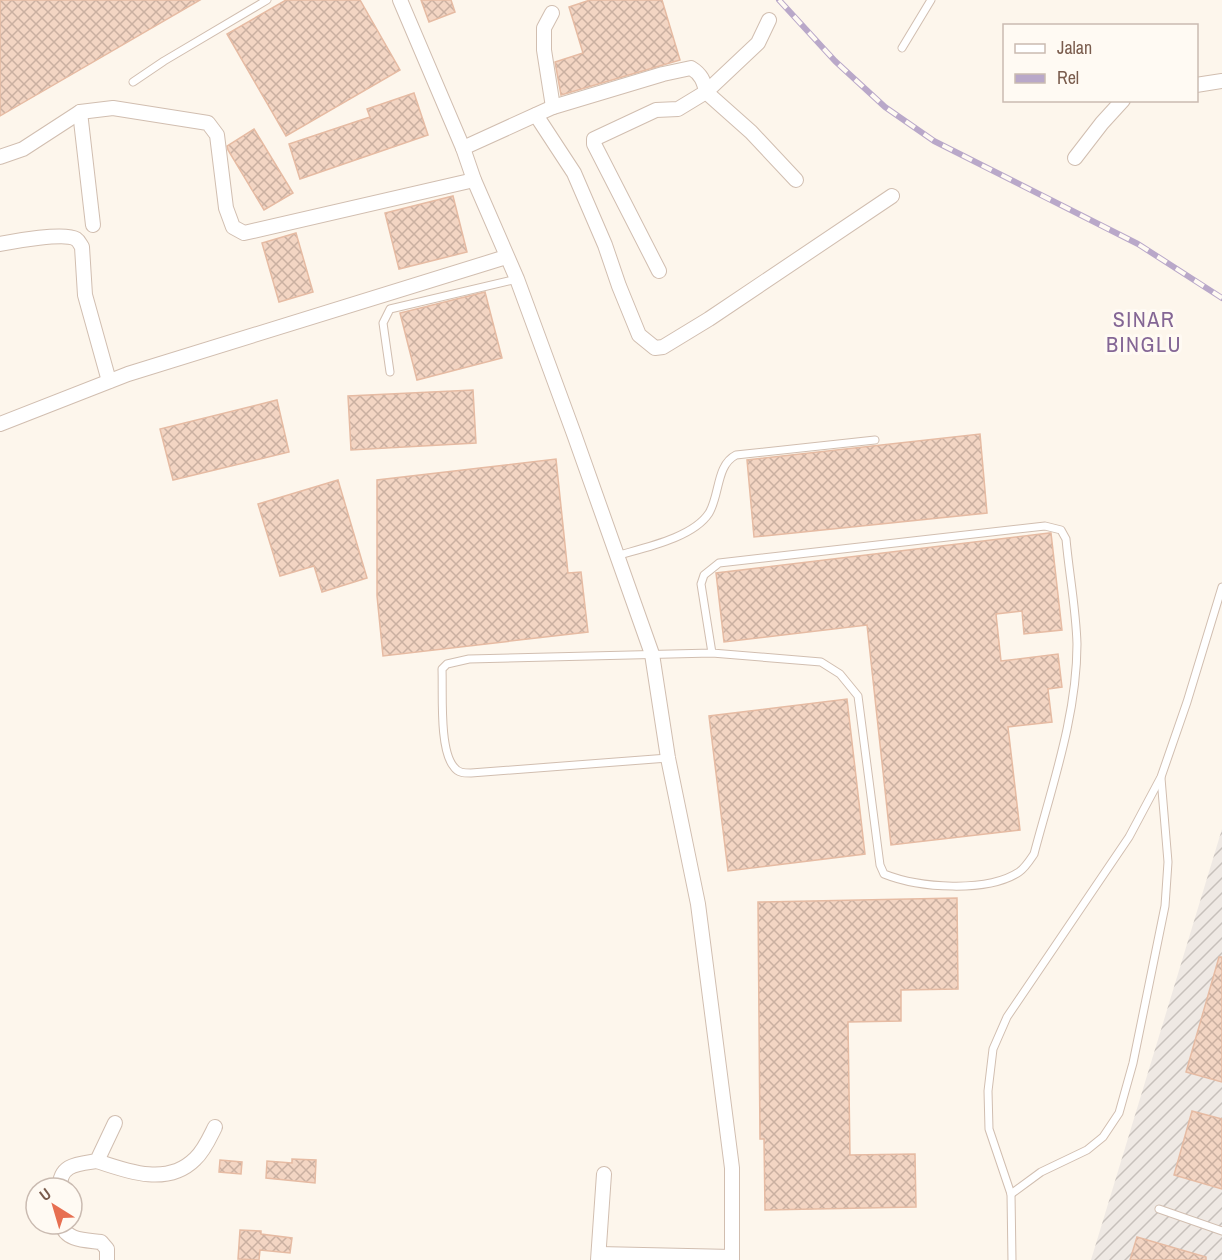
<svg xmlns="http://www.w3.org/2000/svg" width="1222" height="1260" font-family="'Archivo Narrow',sans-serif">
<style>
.industrial{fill:url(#industrial-furrows)}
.building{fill:url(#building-cross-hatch);stroke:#e6bba3;stroke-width:1.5}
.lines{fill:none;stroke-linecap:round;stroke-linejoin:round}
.service-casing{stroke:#d1beb0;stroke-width:9}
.minor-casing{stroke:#d1beb0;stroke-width:16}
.service{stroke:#fff;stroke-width:7}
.minor{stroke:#fff;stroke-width:14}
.rail-casing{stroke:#b9a8c9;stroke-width:6}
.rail{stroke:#fffaf3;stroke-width:4;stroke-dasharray:11;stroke-linecap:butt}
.labels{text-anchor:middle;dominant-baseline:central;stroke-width:6;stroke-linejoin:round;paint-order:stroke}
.quarter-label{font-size:22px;letter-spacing:1.5px;fill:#846695;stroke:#fffaf3}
</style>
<defs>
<pattern id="industrial-furrows" width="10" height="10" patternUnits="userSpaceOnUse" patternTransform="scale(1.5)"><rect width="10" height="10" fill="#efe9e4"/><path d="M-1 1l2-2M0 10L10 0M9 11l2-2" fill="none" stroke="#c7c0bb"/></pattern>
<pattern id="building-cross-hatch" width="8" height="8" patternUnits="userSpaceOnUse" patternTransform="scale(1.5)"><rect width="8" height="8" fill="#f3d5c3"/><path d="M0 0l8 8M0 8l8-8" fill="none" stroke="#cab0a1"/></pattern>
</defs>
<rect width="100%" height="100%" fill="#fdf6ec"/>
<polygon class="industrial" points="1222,829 1222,1260 1091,1260"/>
<g class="building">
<polygon points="0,0 200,0 0,116"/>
<polygon points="286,0 360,0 400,70 286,136 227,34"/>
<polygon points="421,0 451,0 455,12 429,22"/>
<polygon points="590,0 662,0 680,60 561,95 555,62 583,53 569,7"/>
<polygon points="414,93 428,135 300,179 289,144 370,117 367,109"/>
<polygon points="254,129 293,193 264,210 228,150 227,146"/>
<polygon points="453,196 467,252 399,269 385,213"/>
<polygon points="296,233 313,292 279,302 262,243"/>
<polygon points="485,292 502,358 417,380 400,313"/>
<polygon points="473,390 476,443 351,450 348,396"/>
<polygon points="277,400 289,452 173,480 160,429"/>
<polygon points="980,434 987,513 754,537 747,460"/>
<polygon points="556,459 568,573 581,572 588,632 383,656 377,596 377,480"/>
<polygon points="338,480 367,578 322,592 314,566 280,576 258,504"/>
<polygon points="1049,533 1051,533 1062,630 1024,634 1022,611 996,614 1001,661 1058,654 1062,687 1048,689 1052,722 1008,727 1020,830 891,845 867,625 724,642 716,573"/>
<polygon points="847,699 865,854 728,871 709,716"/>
<polygon points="957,898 958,989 901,990 901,1021 848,1022 850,1155 915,1154 916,1207 765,1210 764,1139 760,1139 758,902"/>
<polygon points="1219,957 1222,957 1222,1082 1186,1072"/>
<polygon points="1192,1111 1222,1119 1222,1189 1174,1175"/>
<polygon points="292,1159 316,1160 315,1183 266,1178 267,1161 292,1163"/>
<polygon points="220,1160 242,1162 241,1174 219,1172"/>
<polygon points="240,1230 261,1231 261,1234 292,1238 290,1253 260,1250 259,1260 238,1259"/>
<polygon points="1137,1237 1206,1257 1206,1260 1130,1260"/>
</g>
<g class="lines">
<defs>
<g id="service">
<polyline points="902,48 931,0"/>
<polyline points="133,82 164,61 267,0"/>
<polyline points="390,372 383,323 390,309 517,279"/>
<path d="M616,556C643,548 693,538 709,513C720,495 716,465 736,455L875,440"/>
<path d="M668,758L471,773C464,773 458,773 454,767C439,750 443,693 442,669L447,664L469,659L712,653L821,662L840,674L858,696L880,865L884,874C919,888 987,893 1019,872C1025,868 1030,860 1034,854C1052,786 1077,715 1077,644C1076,609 1069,573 1066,539L1061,530L1045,526L719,563L704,575L701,584L712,653"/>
<polyline points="1011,1194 1041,1172 1087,1150 1103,1137 1119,1113 1133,1063 1165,906 1168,862 1161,778"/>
<polyline points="1159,1209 1222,1231"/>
<polyline points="1012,1260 1011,1194 989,1129 988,1091 993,1049 1007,1017 1129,837 1161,777 1187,702 1222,587"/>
</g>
<g id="minor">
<polyline points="400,0 463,148 474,180 517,279 574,434 652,654 668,758 698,904 732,1168 732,1260"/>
<polyline points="552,13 544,28 544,50 553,107"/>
<polyline points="1196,85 1222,81"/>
<polyline points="80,112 93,225"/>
<polyline points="536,115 574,173 605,245 619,286 639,335 655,348 663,347 709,319 892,196"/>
<path d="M463,148L553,107L663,74L691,68C701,74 704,81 706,92L751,132L796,180"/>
<polyline points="0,157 23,149 80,112 113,108 208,123 217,135 226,208 233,227 244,233 474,180"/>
<polyline points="1075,158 1102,123 1123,100"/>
<path d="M0,244C14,241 65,232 76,239C79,241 80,244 82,247L85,295L109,381"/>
<polyline points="659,271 594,144 594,139 656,110 678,109 706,92 758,43 769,20"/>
<polyline points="0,424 128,374 506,257"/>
<path d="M97,1161C129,1172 168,1186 195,1159C204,1151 210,1137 215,1127"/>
<path d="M60,1188C59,1164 78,1164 97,1161L115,1123"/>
<path d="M62,1224C65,1241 87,1240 101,1242L107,1249V1260"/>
<polyline points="599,1254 732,1257"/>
<polyline points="598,1260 604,1174"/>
</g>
</defs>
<use href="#service" class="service-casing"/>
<use href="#minor" class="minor-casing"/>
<use href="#service" class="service"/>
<use href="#minor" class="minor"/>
<defs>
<polyline id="rail" points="779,0 835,61 885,107 934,141 1138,244 1222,298"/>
</defs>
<use href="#rail" class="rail-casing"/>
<use href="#rail" class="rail"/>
</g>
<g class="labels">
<g class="quarter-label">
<text x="1144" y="319">SINAR<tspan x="1144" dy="25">BINGLU</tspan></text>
</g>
</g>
<rect x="1003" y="24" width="195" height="78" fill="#fffaf3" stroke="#cabbb1" stroke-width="1.5"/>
<rect x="1015" y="44" width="30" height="9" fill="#ffffff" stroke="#cabbb1" stroke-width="1.5"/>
<text x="1057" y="54" font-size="18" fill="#7a5c4d">Jalan</text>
<rect x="1015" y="74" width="30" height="9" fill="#b9a8c9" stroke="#cabbb1" stroke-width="1.5"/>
<text x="1057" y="84" font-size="18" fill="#7a5c4d">Rel</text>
<g transform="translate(54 1206) rotate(323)"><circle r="28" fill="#fffaf3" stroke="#cabbb1" stroke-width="1.5"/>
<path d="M0-4.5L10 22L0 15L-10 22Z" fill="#e76f51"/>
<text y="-9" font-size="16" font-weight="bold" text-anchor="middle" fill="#7a5c4d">U</text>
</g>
</svg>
